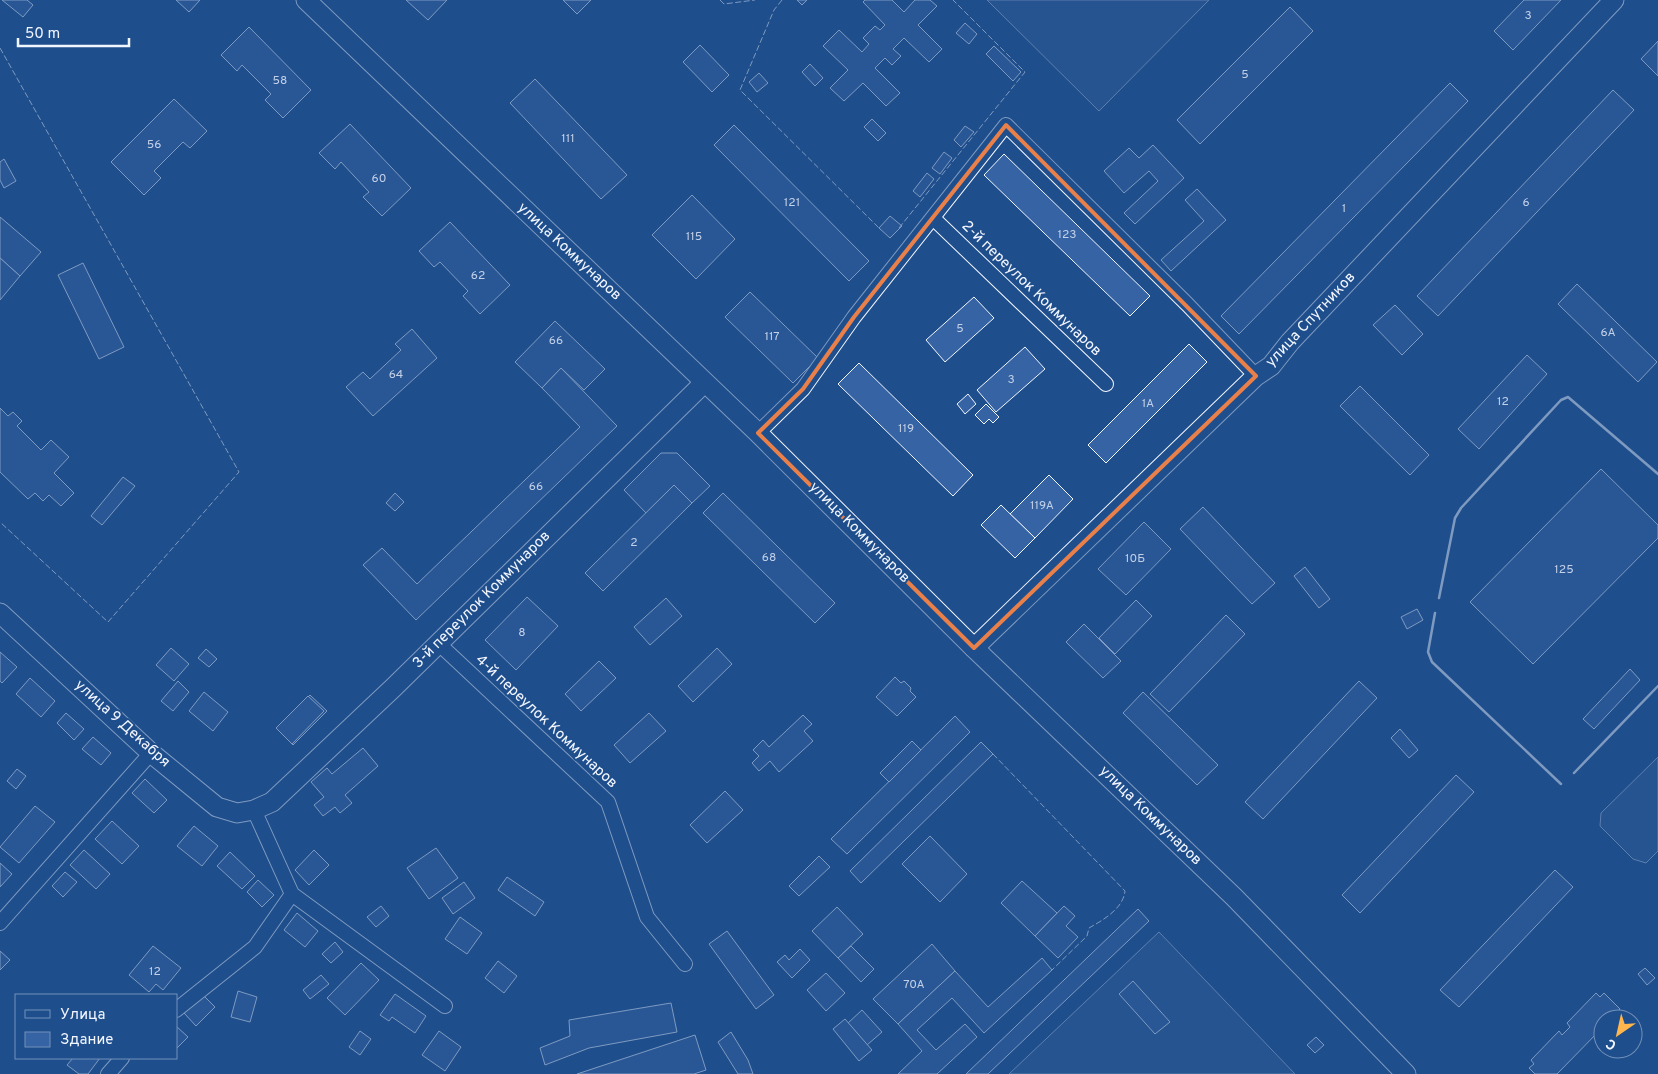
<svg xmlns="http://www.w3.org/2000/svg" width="1658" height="1074" font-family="Overpass,sans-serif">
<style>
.built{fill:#305b95;stroke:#a8bbd7}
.building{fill:#3563a3;stroke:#f2f6ff}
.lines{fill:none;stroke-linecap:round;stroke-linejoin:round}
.street-casing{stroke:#f2f6ff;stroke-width:16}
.secondary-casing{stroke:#f2f6ff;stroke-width:21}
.street{stroke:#1f4e8c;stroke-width:14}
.secondary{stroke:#1f4e8c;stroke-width:19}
.fence{stroke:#f2f6ff;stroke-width:1;stroke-dasharray:6 2.5;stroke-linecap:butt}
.wall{stroke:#f2f6ff;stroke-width:2.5}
.marked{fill:none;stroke:#ea8049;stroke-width:4;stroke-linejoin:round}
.labels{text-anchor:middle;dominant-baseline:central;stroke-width:4;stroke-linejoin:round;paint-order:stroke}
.number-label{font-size:12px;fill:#c3d1e8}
.street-label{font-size:15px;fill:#f2f6ff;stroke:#1f4e8c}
</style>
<rect width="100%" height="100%" fill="#1f4e8c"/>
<g class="built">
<polygon points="987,0 1209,0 1099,111"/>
<polygon points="1658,757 1658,851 1646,863 1633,859 1600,826 1601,813"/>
<polygon points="1159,932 1295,1074 1009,1074"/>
</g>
<g class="building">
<polygon points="2,0 27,0 33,5 23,17"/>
<polygon points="176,0 200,0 189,12"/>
<polygon points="406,0 447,0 428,20"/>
<polygon points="563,0 591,0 577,14"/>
<polygon points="797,0 807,0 802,5"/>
<polygon points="865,0 892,0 904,12 915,0 930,0 937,6 918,25 942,49 929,62 904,38 893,49 901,56 892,65 885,58 875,68 900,93 886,106 863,83 844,101 830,88 848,70 823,46 839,30 862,52 869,44 863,38 875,26 880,30 885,25 863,2"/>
<polygon points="1524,0 1561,0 1513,50 1494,31"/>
<polygon points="1290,7 1313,31 1200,144 1177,120"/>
<polygon points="965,23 977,34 969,44 956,33"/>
<polygon points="249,27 311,90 283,118 265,100 271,94 242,65 237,71 221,55"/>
<polygon points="1658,41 1658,76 1641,59"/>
<polygon points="700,45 729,75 712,92 683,62"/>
<polygon points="994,46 1021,72 1013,81 986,54"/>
<polygon points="810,64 823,78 815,86 802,72"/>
<polygon points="759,73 768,83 757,92 749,82"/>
<polygon points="535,79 627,175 601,199 510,103"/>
<polygon points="1450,83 1468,101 1239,334 1221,316"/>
<polygon points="1613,90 1634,110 1438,316 1417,296"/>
<polygon points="174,99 207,131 190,148 183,142 154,171 161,178 144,195 111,162"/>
<polygon points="872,119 886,133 878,141 864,127"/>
<polygon points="350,124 411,188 382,216 363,197 369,192 341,162 335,169 319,153"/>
<polygon points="734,125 869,261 849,281 714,145"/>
<polygon points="965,126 974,132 961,147 954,140"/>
<polygon points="1153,145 1184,178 1135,224 1124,213 1158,181 1149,171 1124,193 1104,171 1129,148 1139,158"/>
<polygon points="944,152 952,158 940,174 932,168"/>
<polygon points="1004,154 1150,296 1130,316 984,175"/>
<polygon points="4,159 16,181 4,188 0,180 0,162"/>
<polygon points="927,173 934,179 920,197 913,191"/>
<polygon points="1197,189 1226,220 1171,271 1161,260 1204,221 1185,200"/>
<polygon points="692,195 735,239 696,279 652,235"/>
<polygon points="890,216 902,226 890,238 879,228"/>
<polygon points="0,217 41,252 20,276 0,258"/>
<polygon points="450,222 510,285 480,314 463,296 468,291 440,262 434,267 419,251"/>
<polygon points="0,258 20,276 0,300"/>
<polygon points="83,263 124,347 99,359 58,275"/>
<polygon points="1577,284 1657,362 1638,382 1558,304"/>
<polygon points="750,292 818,358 793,383 725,317"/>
<polygon points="974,297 994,318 945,362 926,340"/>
<polygon points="1395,305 1423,334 1402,355 1373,325"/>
<polygon points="555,321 605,369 584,390 561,368 542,388 515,362"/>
<polygon points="412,329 437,358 373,416 346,387 363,372 370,379 401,350 395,344"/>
<polygon points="1189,344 1207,362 1106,463 1088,445"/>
<polygon points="1025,347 1045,369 996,412 977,390"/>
<polygon points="1527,355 1547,374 1479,449 1458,429"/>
<polygon points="859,363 973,475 953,496 838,384"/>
<polygon points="561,368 617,426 416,620 363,565 382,548 417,584 580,427 542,388"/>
<polygon points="1360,386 1429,455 1410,475 1340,406"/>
<polygon points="968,394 976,404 965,414 957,404"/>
<polygon points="986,404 999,417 993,423 989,419 984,424 975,415"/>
<polygon points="0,408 8,416 13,412 22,421 17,426 41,450 51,440 69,457 54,473 74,493 61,506 49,495 43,501 35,493 28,499 0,472"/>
<polygon points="661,453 677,453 710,486 692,503 674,485 646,513 624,490"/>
<polygon points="1601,469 1658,525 1658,538 1533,664 1470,602"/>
<polygon points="1049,475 1073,499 1035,538 1010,514"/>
<polygon points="123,477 135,486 102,525 91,516"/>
<polygon points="674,485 692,503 603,591 585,573"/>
<polygon points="395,493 404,502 395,511 386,503"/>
<polygon points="723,493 835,603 815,623 703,513"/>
<polygon points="1001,505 1035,538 1015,558 981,525"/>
<polygon points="1203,507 1275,583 1252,604 1180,529"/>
<polygon points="1144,522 1171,549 1126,595 1098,569"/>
<polygon points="1305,567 1330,599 1319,608 1294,576"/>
<polygon points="527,597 558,626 516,670 485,640"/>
<polygon points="666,598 682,616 650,645 634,627"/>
<polygon points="1136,600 1152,616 1115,654 1099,638"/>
<polygon points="1417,609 1423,620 1407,629 1401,617"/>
<polygon points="1226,615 1245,634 1169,712 1150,694"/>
<polygon points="1084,624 1121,661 1103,678 1066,642"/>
<polygon points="171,648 189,664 174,681 156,665"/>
<polygon points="717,648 732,664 693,702 678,686"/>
<polygon points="206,649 217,659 209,667 198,658"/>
<polygon points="0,652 17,667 2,683 0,681"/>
<polygon points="599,661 616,678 581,711 565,694"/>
<polygon points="1630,669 1640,680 1594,729 1583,719"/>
<polygon points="895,677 901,683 904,681 911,688 910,691 916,697 897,716 876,697"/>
<polygon points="30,678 55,701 41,717 16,694"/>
<polygon points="178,681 189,692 173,711 161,701"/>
<polygon points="1359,681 1377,698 1263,819 1245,802"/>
<polygon points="204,692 228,712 213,731 189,711"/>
<polygon points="1143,692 1218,765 1197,785 1123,713"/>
<polygon points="310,695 327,711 293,745 277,728"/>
<polygon points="308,696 324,711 292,744 276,728"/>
<polygon points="66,713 84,729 74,740 57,723"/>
<polygon points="649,713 666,731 630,763 614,745"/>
<polygon points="803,715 812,724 804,731 813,741 779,772 770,761 759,771 752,763 759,756 753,750 763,740 769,747"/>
<polygon points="955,716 970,732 847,854 831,839"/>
<polygon points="1400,729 1418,750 1409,758 1391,738"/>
<polygon points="93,737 111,753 101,765 82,749"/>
<polygon points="912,741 921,750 889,782 880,773"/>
<polygon points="981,742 993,754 861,883 850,871"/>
<polygon points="363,748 378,766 345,795 352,803 340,813 335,807 323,816 314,805 324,797 311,782 327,768 332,774"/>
<polygon points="17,769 26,776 16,789 7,781"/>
<polygon points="1456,775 1474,792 1360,913 1342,895"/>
<polygon points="145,779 167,800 154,813 132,793"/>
<polygon points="725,791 743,810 707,843 690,825"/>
<polygon points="35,806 55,822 19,863 0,847"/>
<polygon points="112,821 139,846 122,864 95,839"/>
<polygon points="194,826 218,846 202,866 177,846"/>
<polygon points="930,836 967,874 940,902 902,864"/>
<polygon points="436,848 458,878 429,899 407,868"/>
<polygon points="84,850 110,874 96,889 70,865"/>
<polygon points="314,850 329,865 309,885 295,870"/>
<polygon points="230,852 255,876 242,889 217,866"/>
<polygon points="819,856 830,867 799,896 789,886"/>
<polygon points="0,863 12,874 0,887"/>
<polygon points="1555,870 1573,887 1459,1007 1440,990"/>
<polygon points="65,872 77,882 63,897 52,886"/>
<polygon points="507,877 544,902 535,916 498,890"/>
<polygon points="258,880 274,895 262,907 247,892"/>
<polygon points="1022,881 1057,913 1035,936 1001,903"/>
<polygon points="464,882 475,898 453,914 442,898"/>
<polygon points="381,906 389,916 376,927 367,917"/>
<polygon points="1064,906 1075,916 1066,926 1078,937 1058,958 1035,936"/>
<polygon points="837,907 863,934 838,958 812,931"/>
<polygon points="1138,909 1149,921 988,1074 966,1074"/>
<polygon points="297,913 318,931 305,947 284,930"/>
<polygon points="460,917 482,933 467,954 445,939"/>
<polygon points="727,931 774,995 756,1009 709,944"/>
<polygon points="335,942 343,952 331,963 322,954"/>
<polygon points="932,944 955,971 898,1024 873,999"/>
<polygon points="153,946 181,968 163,990 156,984 149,992 129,975"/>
<polygon points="851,946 874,969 861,982 838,958"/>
<polygon points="800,949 810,960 792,978 777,962 785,955 789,960"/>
<polygon points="0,951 10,960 0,970"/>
<polygon points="1042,958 1052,970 984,1033 952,998 917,1030 936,1050 965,1024 977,1037 937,1074 898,1074 922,1051 898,1024 955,971 988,1007"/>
<polygon points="498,961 517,976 504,993 485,978"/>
<polygon points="361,963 379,980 345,1015 327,998"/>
<polygon points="1645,968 1655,978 1647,985 1638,974"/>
<polygon points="826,973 845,993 826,1011 807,990"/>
<polygon points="321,975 329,984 310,999 303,990"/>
<polygon points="1133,981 1170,1022 1155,1034 1119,994"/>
<polygon points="238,991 257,997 250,1022 231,1017"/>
<polygon points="1596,993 1600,997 1604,993 1620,1009 1611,1019 1603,1019 1603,1027 1557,1074 1535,1074 1529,1068 1534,1064 1531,1060 1559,1031 1562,1035 1570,1027 1567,1023"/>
<polygon points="395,994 426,1016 415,1033 392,1017 389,1021 380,1015"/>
<polygon points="203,995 215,1007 196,1026 184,1013"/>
<polygon points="671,1003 677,1032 589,1048 545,1065 540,1048 570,1036 569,1020"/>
<polygon points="862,1010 882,1032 867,1045 848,1023"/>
<polygon points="845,1019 872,1050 859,1061 833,1029"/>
<polygon points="176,1026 188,1037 177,1048 176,1048"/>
<polygon points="360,1031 371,1039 360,1055 349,1047"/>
<polygon points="439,1031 461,1047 445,1071 422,1055"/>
<polygon points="731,1032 748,1060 753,1074 738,1074 718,1042"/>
<polygon points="695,1035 706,1070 694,1074 577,1074"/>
<polygon points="1316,1037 1324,1045 1315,1053 1307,1045"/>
<polygon points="73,1058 100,1058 88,1074 79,1074 67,1065"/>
</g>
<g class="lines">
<defs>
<g id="street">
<polyline points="933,218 1106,384"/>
<polyline points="758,433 803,389 854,317 1006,125 1187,304 1256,376"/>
<polyline points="438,643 608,802 647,917 685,964"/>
<polyline points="254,810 292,894 445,1006"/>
<polyline points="0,923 151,753"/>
<polyline points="176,1010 255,947 292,894"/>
<polyline points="108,1074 122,1058"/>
</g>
<g id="secondary">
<polyline points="306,0 758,433 974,648 1234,897 1406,1074"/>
<polyline points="0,613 151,753 217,807 237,813 254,810 272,802 393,688 704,383"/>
<polyline points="974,648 1256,376 1271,366 1290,342 1614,0"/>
</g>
</defs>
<use href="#street" class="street-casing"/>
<use href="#secondary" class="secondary-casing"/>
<use href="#street" class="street"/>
<use href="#secondary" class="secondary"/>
<g class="fence">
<polyline points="720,0 724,4 755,0"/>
<polyline points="782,0 774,10 740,90 881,230"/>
<polyline points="0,48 239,472 108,622 0,522"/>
<polyline points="899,228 1025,72 953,0"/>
<path d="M993,754L1125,891C1123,909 1103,920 1089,928L1087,936L1052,970"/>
</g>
<g class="wall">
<polyline points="1439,598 1455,518 1461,508 1561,400 1568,397 1658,474"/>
<polyline points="1435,613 1428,652 1432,662 1561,784"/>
<polyline points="1574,773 1658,686"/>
</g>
</g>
<path d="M0 0H1658V1074H0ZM1006,125L1256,376L974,648L758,433L803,389L854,317Z" fill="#1f4e8c" fill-opacity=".55" fill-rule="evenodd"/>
<path class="marked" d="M1006,125L1256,376L974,648L758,433L803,389L854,317Z"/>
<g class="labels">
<g class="number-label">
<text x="1528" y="16">3</text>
<text x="1245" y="75">5</text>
<text x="280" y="81">58</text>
<text x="568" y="139">111</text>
<text x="154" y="145">56</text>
<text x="379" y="179">60</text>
<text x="792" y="203">121</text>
<text x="1526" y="203">6</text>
<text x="1344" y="209">1</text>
<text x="1067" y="235">123</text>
<text x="694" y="237">115</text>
<text x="478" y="276">62</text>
<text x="960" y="329">5</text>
<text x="1608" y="333">6А</text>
<text x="772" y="337">117</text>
<text x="556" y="341">66</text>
<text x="396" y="375">64</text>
<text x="1011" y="380">3</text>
<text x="1503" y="402">12</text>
<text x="1148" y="404">1А</text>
<text x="906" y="429">119</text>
<text x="536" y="487">66</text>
<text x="1042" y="506">119А</text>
<text x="634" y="543">2</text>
<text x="769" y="558">68</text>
<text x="1135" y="559">10Б</text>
<text x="1564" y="570">125</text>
<text x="522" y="633">8</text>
<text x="155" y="972">12</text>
<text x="914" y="985">70А</text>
</g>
<g class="street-label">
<text transform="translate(569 252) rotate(43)">улица Коммунаров</text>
<text transform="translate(1031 289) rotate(44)">2-й переулок Коммунаров</text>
<text transform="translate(1311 320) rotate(-47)">улица Спутников</text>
<text transform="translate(859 533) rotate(45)">улица Коммунаров</text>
<text transform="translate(482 600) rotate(-45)">3-й переулок Коммунаров</text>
<text transform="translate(546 722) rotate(43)">4-й переулок Коммунаров</text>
<text transform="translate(122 724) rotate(42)">улица 9 Декабря</text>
<text transform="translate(1150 816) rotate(44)">улица Коммунаров</text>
</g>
</g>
<rect x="15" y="994" width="162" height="65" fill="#1f4e8c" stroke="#7391ba"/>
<rect x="25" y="1010" width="25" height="8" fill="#1f4e8c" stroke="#7391ba"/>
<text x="60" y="1019" font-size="15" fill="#f2f6ff">Улица</text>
<rect x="25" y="1032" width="25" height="15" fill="#3563a3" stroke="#7391ba"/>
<text x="60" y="1044" font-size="15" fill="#f2f6ff">Здание</text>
<g transform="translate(1618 1034) rotate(214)"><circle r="24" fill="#1f4e8c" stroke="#7391ba"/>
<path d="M0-4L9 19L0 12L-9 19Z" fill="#ffb74d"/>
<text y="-8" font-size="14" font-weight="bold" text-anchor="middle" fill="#f2f6ff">С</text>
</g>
<path d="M18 38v8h111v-8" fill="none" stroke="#f2f6ff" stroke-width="2.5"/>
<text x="25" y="38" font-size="15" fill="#f2f6ff" stroke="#1f4e8c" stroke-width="4" paint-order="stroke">50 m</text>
</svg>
